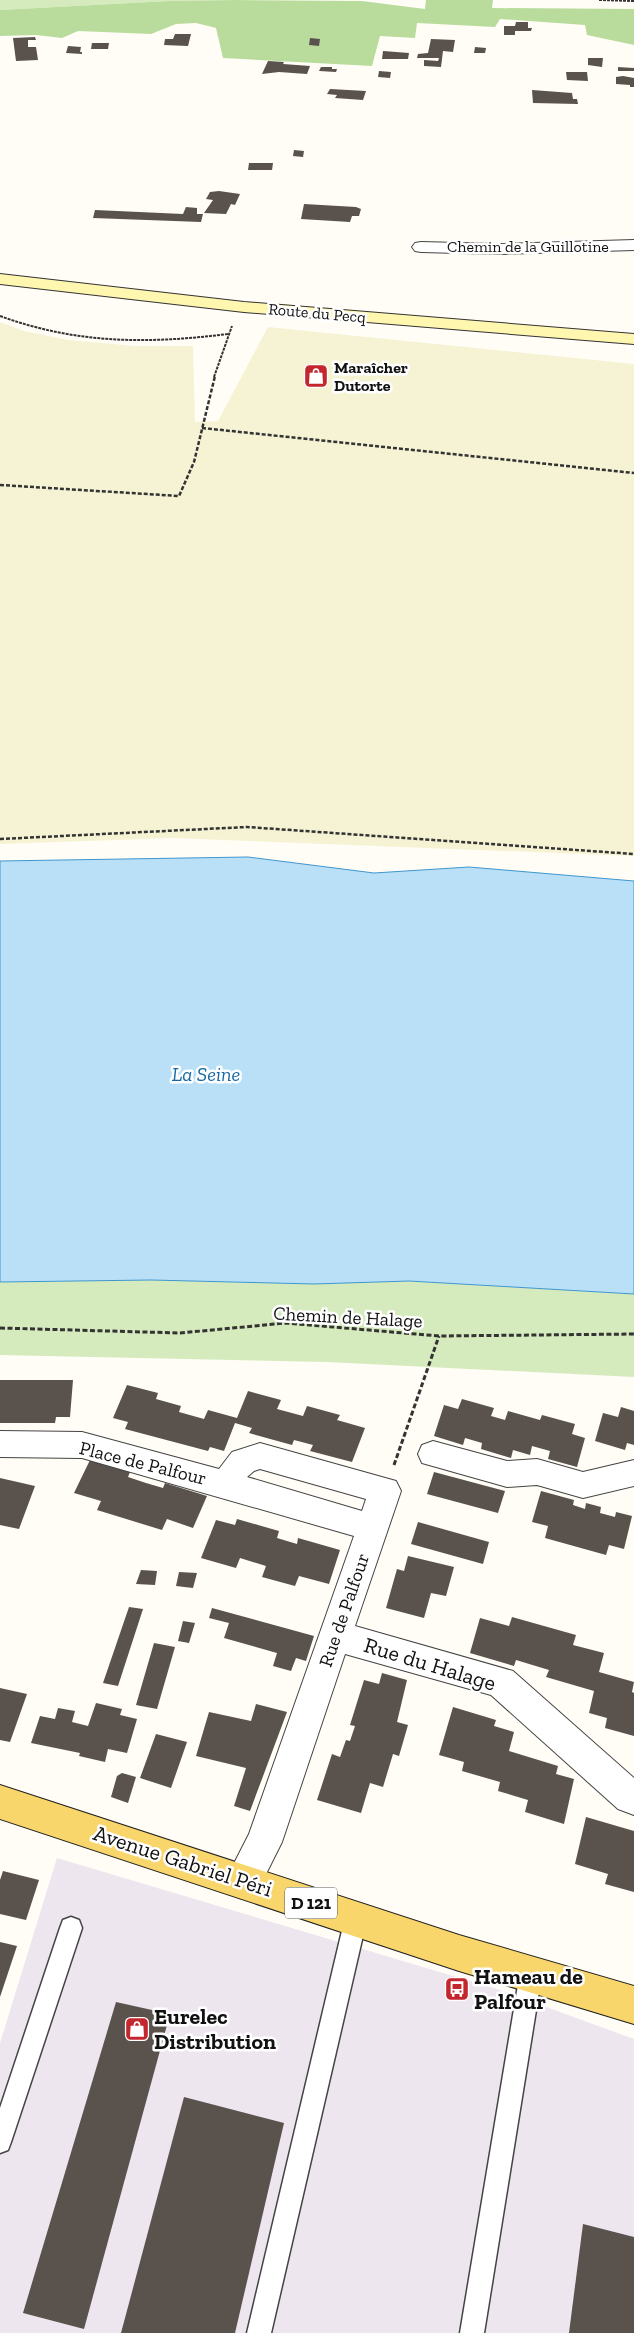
<svg xmlns="http://www.w3.org/2000/svg" width="634" height="2333" font-family="'Zilla Slab',serif">
<style>
.industrial{fill:#eee6ef}
.farmland{fill:#f6f3d4}
.green{fill:#d5ebbd}
.forest{fill:#b9dc9c}
.water{fill:#b9e0f7;stroke:#3f96cf}
.building{fill:#5a524d}
.lines{fill:none;stroke-linecap:round;stroke-linejoin:round}
.service-casing{stroke:#444;stroke-width:3}
.minor-casing{stroke:#444;stroke-width:2}
.secondary-casing{stroke:#333;stroke-width:2}
.primary-casing{stroke:#222;stroke-width:2}
.path-far2{stroke:#333;stroke-width:2;stroke-dasharray:3 1;stroke-linecap:butt}
.path-far1{stroke:#333;stroke-width:2.5;stroke-dasharray:4 2;stroke-linecap:butt}
.path{stroke:#333;stroke-width:3;stroke-dasharray:5 2.5;stroke-linecap:butt}
.service{fill:#fff;fill-rule:evenodd}
.minor{fill:#fff;fill-rule:evenodd}
.secondary{fill:#fff6b0;fill-rule:evenodd}
.primary{fill:#f9d66b;fill-rule:evenodd}
.labels{text-anchor:middle;dominant-baseline:central;stroke-width:5;stroke-linejoin:round;paint-order:stroke}
.far-street-label{font-size:16px;fill:#111;stroke:#fff}
.far-poi-label{font-size:16px;font-weight:bold;fill:#111;stroke:#fff;text-anchor:start}
.shield{fill:#fff;stroke:#585858;stroke-width:1}
.shield-label{font-size:18px;font-weight:bold;fill:#111}
.street-label{font-size:19px;fill:#111;stroke:#fff}
.water-label{font-size:20px;font-style:italic;fill:#1768a6;stroke:#fff}
.near-street-label{font-size:22px;fill:#111;stroke:#fff}
.near-poi-label{font-size:22px;font-weight:bold;fill:#111;stroke:#fff;text-anchor:start}
</style>
<rect width="100%" height="100%" fill="#fffdf5"/>
<polygon class="industrial" points="57,1858 497,1989 634,2039 634,2333 0,2333 0,2043"/>
<polygon class="farmland" points="0,322 24,331 68,340 135,346 193,346 195,422 218,421 268,327 634,364 634,856 173,838 0,844"/>
<g class="green">
<polygon points="0,0 235,0 168,1 0,10"/>
<polygon points="151,1280 314,1284 409,1281 634,1294 634,1377 327,1362 0,1355 0,1282"/>
</g>
<polygon class="forest" points="235,0 362,1 425,9 426,0 493,0 492,8 634,9 634,45 587,35 585,25 500,19 495,27 417,23 415,38 380,36 372,66 223,58 216,28 196,23 176,24 151,34 78,31 62,38 36,35 0,36 0,10 168,1"/>
<polygon class="water" points="248,857 374,873 469,867 634,881 634,1294 409,1281 314,1284 151,1280 0,1282 0,861"/>
<g class="building">
<polygon points="516,22 528,22 528,28 532,28 531,31 515,31 515,35 504,35 504,26 515,26"/>
<polygon points="175,34 191,34 188,46 164,45 165,39 173,39"/>
<polygon points="35,37 36,40 28,40 28,47 36,47 38,60 16,61 13,38"/>
<polygon points="310,38 320,39 319,46 309,45"/>
<polygon points="431,39 455,40 453,52 443,51 441,67 424,66 424,60 438,61 439,58 417,58 418,54 428,53"/>
<polygon points="92,43 109,43 108,49 91,49"/>
<polygon points="68,46 81,47 80,52 82,52 82,54 66,53"/>
<polygon points="475,47 486,48 485,53 474,53"/>
<polygon points="383,51 409,53 408,59 382,59"/>
<polygon points="588,58 603,58 602,67 588,65"/>
<polygon points="268,61 284,62 283,64 310,66 307,74 279,72 262,74"/>
<polygon points="321,67 332,67 332,69 337,69 336,72 319,71"/>
<polygon points="618,67 634,68 634,71 618,71"/>
<polygon points="379,71 391,72 390,78 378,77"/>
<polygon points="566,72 587,72 588,81 567,80"/>
<polygon points="623,76 634,78 634,87 630,87 630,85 616,84 616,77"/>
<polygon points="330,89 366,91 363,100 335,98 337,95 327,94"/>
<polygon points="532,90 572,93 573,99 577,99 578,104 533,103"/>
<polygon points="294,150 304,151 303,157 293,156"/>
<polygon points="249,163 273,163 272,170 248,170"/>
<polygon points="219,191 240,194 235,205 231,204 226,214 204,213 213,200 206,199 210,192"/>
<polygon points="304,204 356,207 361,209 359,216 352,216 350,222 301,219"/>
<polygon points="186,207 197,208 197,214 203,214 201,222 93,218 95,210 183,214"/>
<polygon points="0,1380 73,1380 70,1417 56,1417 55,1423 0,1423"/>
<polygon points="127,1385 158,1393 156,1399 181,1406 179,1412 204,1419 208,1410 237,1418 248,1391 281,1400 277,1409 303,1416 307,1406 340,1415 337,1420 365,1428 352,1462 310,1451 313,1445 294,1440 292,1445 249,1433 252,1428 235,1423 224,1451 210,1447 208,1451 125,1429 128,1422 113,1418"/>
<polygon points="462,1399 494,1408 491,1416 505,1420 508,1411 540,1420 542,1415 575,1424 572,1434 585,1438 577,1467 548,1459 550,1451 532,1446 530,1455 513,1450 511,1458 481,1449 482,1443 465,1438 463,1445 434,1436 444,1405 458,1409"/>
<polygon points="621,1407 634,1411 634,1445 627,1443 625,1450 595,1441 603,1413 618,1417"/>
<polygon points="90,1460 130,1472 128,1477 146,1483 163,1488 165,1483 207,1496 193,1528 167,1519 162,1530 97,1510 101,1501 74,1493"/>
<polygon points="434,1472 505,1491 498,1513 427,1494"/>
<polygon points="0,1478 35,1486 19,1529 0,1525"/>
<polygon points="541,1491 574,1500 573,1505 585,1509 586,1503 601,1507 600,1513 615,1517 616,1512 632,1516 624,1549 609,1545 606,1555 545,1538 548,1526 532,1522"/>
<polygon points="237,1519 279,1531 277,1538 297,1544 298,1538 340,1550 329,1584 299,1576 295,1586 262,1577 266,1566 240,1558 236,1568 201,1558 216,1520 235,1525"/>
<polygon points="418,1522 489,1542 483,1564 411,1544"/>
<polygon points="408,1556 454,1567 446,1596 431,1593 424,1618 386,1608 397,1569 404,1571"/>
<polygon points="141,1570 157,1571 155,1585 136,1584"/>
<polygon points="179,1572 197,1573 193,1588 176,1586"/>
<polygon points="129,1607 143,1609 131,1646 118,1686 103,1683"/>
<polygon points="212,1608 314,1636 306,1661 296,1658 291,1671 273,1666 277,1653 224,1638 229,1623 209,1618"/>
<polygon points="512,1617 576,1635 573,1645 604,1653 599,1672 634,1682 632,1692 634,1693 634,1736 605,1728 607,1718 589,1713 594,1691 546,1677 549,1670 516,1660 514,1666 470,1653 480,1618 509,1626"/>
<polygon points="183,1621 195,1623 189,1643 178,1641"/>
<polygon points="154,1643 175,1647 157,1709 136,1705"/>
<polygon points="382,1673 407,1680 397,1722 408,1725 399,1756 393,1754 383,1787 370,1783 361,1813 317,1800 332,1754 340,1757 346,1740 350,1741 355,1726 350,1725 364,1680 379,1684"/>
<polygon points="0,1688 27,1694 10,1742 0,1740"/>
<polygon points="96,1703 122,1709 120,1715 137,1719 127,1753 108,1749 105,1762 79,1756 80,1753 31,1743 40,1716 55,1719 58,1708 75,1711 72,1722 88,1726"/>
<polygon points="256,1704 287,1712 250,1811 234,1806 246,1768 196,1756 209,1712 251,1721"/>
<polygon points="453,1707 496,1720 494,1726 514,1732 509,1751 558,1766 556,1774 574,1779 564,1824 525,1812 528,1800 498,1791 500,1782 462,1771 464,1762 439,1755"/>
<polygon points="156,1734 187,1742 171,1788 140,1778"/>
<polygon points="122,1773 136,1777 128,1803 111,1797 117,1776"/>
<polygon points="586,1817 634,1831 634,1892 605,1884 608,1874 575,1864"/>
<polygon points="3,1871 39,1880 26,1920 0,1914 0,1880"/>
<polygon points="0,1942 17,1946 0,1997"/>
<polygon points="116,2002 170,2014 84,2329 23,2313"/>
<polygon points="184,2097 284,2123 235,2333 121,2333"/>
<polygon points="583,2224 634,2237 634,2333 569,2333"/>
</g>
<g class="lines">
<defs>
<g id="service">
<polygon points="356,1907 364,1910 367,1918 271,2333 247,2333 345,1918 348,1910"/>
<polygon points="71,1917 79,1920 82,1928 11,2142 8,2150 0,2153 0,2108 60,1928 63,1920"/>
<polygon points="531,1962 539,1965 542,1973 484,2333 460,2333 520,1973 523,1965"/>
</g>
<g id="minor">
<polygon points="634,240 634,250 498,254 421,252 415,251 412,247 415,243 421,242 498,244"/>
<path d="M0,1431L82,1432L219,1469L232,1452L260,1443L396,1481L401,1491L355,1626L513,1671L634,1778V1815L618,1809L491,1695L345,1654L282,1842L256,1894L243,1899L230,1894L225,1881L249,1834L354,1536L82,1458L0,1457ZM260,1469L366,1499L362,1511L247,1477L254,1471Z"/>
<polygon points="433,1441 507,1461 537,1459 583,1472 634,1460 634,1486 583,1498 537,1485 507,1487 422,1463 418,1454 422,1445"/>
</g>
<polygon id="secondary" points="0,274 244,302 634,334 634,344 244,312 0,284"/>
<polygon id="primary" points="0,1785 459,1935 634,1986 634,2024 459,1971 0,1819"/>
</defs>
<use href="#service" class="service-casing"/>
<use href="#minor" class="minor-casing"/>
<use href="#secondary" class="secondary-casing"/>
<use href="#primary" class="primary-casing"/>
<g class="path-far2">
<polyline points="599,0 634,1"/>
<path d="M0,316C77,344 147,344 228,334"/>
<polyline points="214,377 232,326"/>
</g>
<g class="path-far1">
<polyline points="202,428 634,473"/>
<polyline points="0,485 179,496 194,462 215,376"/>
<polyline points="0,839 247,827 634,854"/>
</g>
<g class="path">
<polyline points="0,1328 180,1333 286,1323 439,1336 634,1334"/>
<polyline points="394,1465 439,1336"/>
</g>
<use href="#service" class="service"/>
<use href="#minor" class="minor"/>
<use href="#secondary" class="secondary"/>
<use href="#primary" class="primary"/>
</g>
<defs>
<symbol id="shop-square" viewBox="-11 -11 22 22"><rect x="-9" y="-9" width="18" height="18" rx="4" fill="#c4262e" stroke="#fff"/><path d="M-5-2.5h2.3a2.7 3.5 0 0 1 5.4 0H5L5.5 6h-11ZM-1.5-2.5h3a1.5 2.3 0 0 0-3 0Z" fill="#fff"/></symbol>
<symbol id="bus-square" viewBox="-11 -11 22 22"><rect x="-9" y="-9" width="18" height="18" rx="4" fill="#c4262e" stroke="#fff"/><path d="M-5-6H5V4H4V6H2V4H-2V6H-4V4H-5ZM-3.5-4V0h7V-4ZM-3.5 1.2v1.5H-2V1.2ZM2 1.2v1.5H3.5V1.2Z" fill="#fff"/></symbol>
</defs>
<g fill-rule="evenodd">
<use href="#shop-square" x="302" y="362" width="28" height="28"/>
<use href="#bus-square" x="443" y="1975" width="28" height="28"/>
<use href="#shop-square" x="123" y="2015" width="28" height="28"/>
</g>
<g class="labels">
<g class="far-street-label">
<text x="528" y="246">Chemin de la Guillotine</text>
<text transform="translate(317 313) rotate(5)">Route du Pecq</text>
</g>
<g class="far-poi-label">
<text x="334" y="367">Maraîcher<tspan x="334" dy="18">Dutorte</tspan></text>
</g>
<rect class="shield" x="285" y="1887.5" width="52" height="31" rx="4"/>
<g class="shield-label">
<text x="311" y="1903">D 121</text>
</g>
<g class="street-label">
<text transform="translate(348 1317) rotate(3)">Chemin de Halage</text>
<text transform="translate(143 1463) rotate(14)">Place de Palfour</text>
<text transform="translate(344 1610) rotate(-71)">Rue de Palfour</text>
</g>
<g class="water-label">
<text x="206" y="1074">La Seine</text>
</g>
<g class="near-street-label">
<text transform="translate(430 1664) rotate(17)">Rue du Halage</text>
<text transform="translate(183 1861) rotate(18)">Avenue Gabriel Péri</text>
</g>
<g class="near-poi-label">
<text x="474" y="1976">Hameau de<tspan x="474" dy="25">Palfour</tspan></text>
<text x="154" y="2016">Eurelec<tspan x="154" dy="25">Distribution</tspan></text>
</g>
</g>
</svg>
